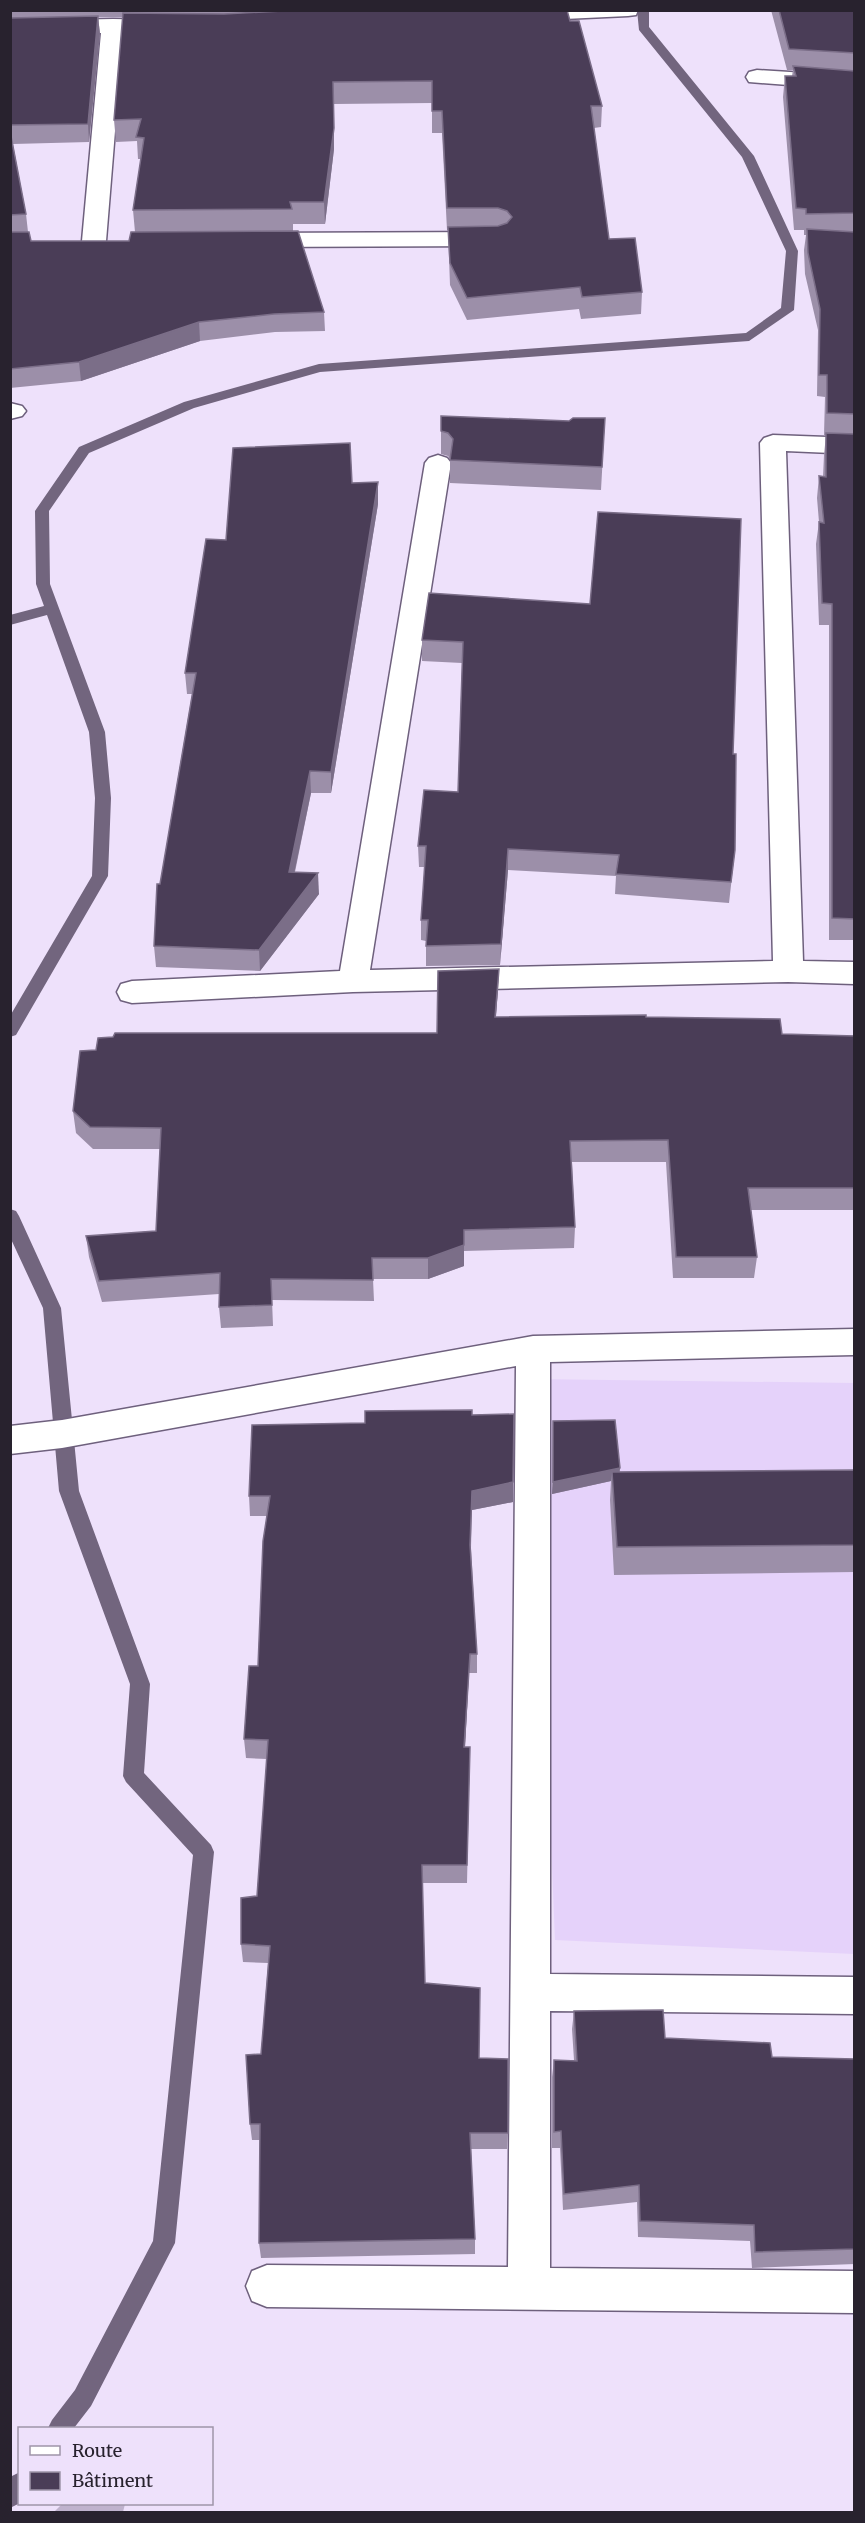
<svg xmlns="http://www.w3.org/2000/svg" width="865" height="2523" font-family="Merriweather,serif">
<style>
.built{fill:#e5d2fa}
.green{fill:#bfb2cd}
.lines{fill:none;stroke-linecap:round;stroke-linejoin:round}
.stream{fill:#72657e;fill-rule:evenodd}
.minor-casing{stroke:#6e607d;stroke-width:3}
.minor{fill:#fff;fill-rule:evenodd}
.wall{fill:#9c8fa9;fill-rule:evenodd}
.shaded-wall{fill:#7b6e88}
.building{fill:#4a3d57;stroke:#7b6e88;stroke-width:1.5}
</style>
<rect width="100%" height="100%" fill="#eee1fb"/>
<polygon class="built" points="532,1379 854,1383 854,1954 555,1940"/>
<polygon class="green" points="62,2504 125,2504 123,2512 54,2512"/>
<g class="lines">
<g class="stream">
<polygon points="637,10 649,10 649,27 754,156 798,251 794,310 749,341 320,372 194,408 89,453 49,511 50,584 105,732 111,798 108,876 16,1035 10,1037 10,1016 92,876 95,798 89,732 47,615 10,625 10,615 44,606 36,584 35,511 37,508 79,447 184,402 319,364 746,333 781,308 786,251 742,157 639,30"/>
<polygon points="10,1209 16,1211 19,1216 61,1308 79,1491 150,1684 144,1773 211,1845 214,1852 175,2243 91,2406 74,2428 48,2428 52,2420 75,2390 153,2241 193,1855 126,1782 123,1776 130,1684 59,1491 43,1308 10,1237"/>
<polygon points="20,2472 20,2503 10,2508 10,2477"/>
</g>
<defs>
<g id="minor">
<polygon points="514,10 638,10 636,15 628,16 522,21 514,20 511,15"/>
<polygon points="113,19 168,20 176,21 179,26 176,31 123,33 106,241 102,246 94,248 86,246 82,241 101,33 10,34 10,21"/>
<polygon points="757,70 854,76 854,90 749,82 746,77 749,72"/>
<polygon points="492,232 500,234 504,239 500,244 492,246 255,247 247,245 243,240 247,235 255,233"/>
<polygon points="10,403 22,406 26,411 22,416 10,419"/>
<polygon points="773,435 854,438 854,454 786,451 803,961 854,962 854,984 788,982 353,992 132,1003 121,1000 117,992 121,984 132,981 340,971 425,463 429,458 438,455 447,458 451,463 370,970 773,961 760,443 764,438"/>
<polygon points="854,1329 854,1355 550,1362 550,1974 854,1977 854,2014 550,2011 550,2268 854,2271 854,2313 267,2307 252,2301 246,2286 252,2271 267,2265 508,2267 516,1366 62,1448 10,1454 10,1426 62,1420 533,1336"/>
</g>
</defs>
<use href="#minor" class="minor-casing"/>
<use href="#minor" class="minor"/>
</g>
<g class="wall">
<path d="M10,10H567L570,21L602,106L601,127L594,128L609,239L642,292L641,314L581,319L579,309L467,320L450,285L448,230H447L442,133H432V103L334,104V149L325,224H293V231L324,312L325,331L275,332L200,341L81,381L10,388ZM98,17H123L114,120L116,142L137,141L138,159H141L133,210L135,232L129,241H31L28,232L26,214L13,144L89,142L100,34Z"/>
<polygon points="771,10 855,10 855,940 829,940 829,625 819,625 816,544 819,522 817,498 819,476 823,477 824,455 826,435 824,435 825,397 817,396 818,330 805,274 804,250 806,235 804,235 804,230 794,230 783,97 785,76 792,76 793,70 787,70"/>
<polygon points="605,418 601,490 450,483 450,459 448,456 441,454 441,431"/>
<polygon points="352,483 378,504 331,793 311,793 295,872 319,894 260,971 156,967 154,946 160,884 192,694 187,694 185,673"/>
<polygon points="429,593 733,754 735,850 729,903 615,894 616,876 508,870 500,965 426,966 426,941 421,940 421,920 425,867 419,867 418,846 458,792 462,663 422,661 422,640"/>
<polygon points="499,969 496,1017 646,1017 782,1034 855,1036 855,1210 751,1210 757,1257 754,1278 673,1278 666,1162 572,1162 575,1227 574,1248 464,1251 464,1266 428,1279 373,1279 374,1301 272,1300 273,1326 221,1328 219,1307 219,1294 102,1302 89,1257 86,1236 156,1231 160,1149 93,1149 76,1133 73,1111 437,1033"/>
<polygon points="472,1415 513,1502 472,1510 471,1548 477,1654 477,1673 469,1673 465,1747 470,1747 467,1883 422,1883 425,1983 479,2058 508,2133 507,2149 471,2149 475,2239 475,2254 261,2258 259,2243 260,2140 252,2140 250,2124 261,2054 268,1963 243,1962 241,1944 257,1896 267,1759 246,1758 244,1739 258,1666 267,1516 250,1516 249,1496 365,1423"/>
<polygon points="553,1421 620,1468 619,1472 855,1470 855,1572 614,1575 610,1500 611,1481 552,1494"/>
<polygon points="574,2011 665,2038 772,2057 855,2059 855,2264 752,2268 750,2241 638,2237 637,2202 563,2210 560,2148 552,2148 552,2077 554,2060 574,2060 572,2029"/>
</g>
<g class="shaded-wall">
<polygon points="98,16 100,34 89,142 88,124"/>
<polygon points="333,82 334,149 325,224 324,202"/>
<polygon points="199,322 200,341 81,381 79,362"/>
<polygon points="378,482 378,504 331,793 331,772"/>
<polygon points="310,771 311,793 290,893 289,872"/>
<polygon points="508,849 508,870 500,965 501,944"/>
<polygon points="318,873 319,894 260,971 259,950"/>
<polygon points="499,969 498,991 494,1039 495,1017"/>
<polygon points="464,1230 464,1266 428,1279 428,1258"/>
<polygon points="620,1468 619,1480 612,1472 611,1481 552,1494 553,1482"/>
<polygon points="513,1482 513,1502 472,1510 472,1491"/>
<polygon points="470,1654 469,1673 464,1766 464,1747"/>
</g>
<g class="building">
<polygon points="302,10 567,10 570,21 579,21 602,106 591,106 609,239 635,238 642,292 582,297 580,287 467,298 450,263 448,227 498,226 507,223 512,217 507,211 498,208 447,208 442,111 432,111 432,81 333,82 334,128 324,202 290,202 292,209 133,210 144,138 136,137 141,119 114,120 123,13 224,14"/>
<polygon points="779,10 855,10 855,53 789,49"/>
<polygon points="98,16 88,124 10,125 10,18"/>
<polygon points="793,66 855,71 855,213 806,214 806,209 796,208 785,76 796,76"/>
<polygon points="10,131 26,214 10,215"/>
<polygon points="807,229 855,232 855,414 827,413 827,375 819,375 820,309 808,253"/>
<polygon points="298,231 324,312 274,314 199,322 79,362 10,369 10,232 29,232 31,241 129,241 131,232"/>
<polygon points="441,416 569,421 573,418 605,418 602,467 450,460 453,439 448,433 441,431"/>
<polygon points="826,433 855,434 855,919 832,918 832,604 822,603 819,522 824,523 819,476 826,477"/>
<polygon points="350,443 352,483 378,482 331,772 310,771 289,872 318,873 259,950 154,946 157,884 160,884 196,673 185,673 206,539 226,540 233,448"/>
<polygon points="598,512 741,519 733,754 736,754 735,850 731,882 616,874 619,855 508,849 501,944 426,946 428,920 421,920 426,846 418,846 424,790 458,792 463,642 422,640 429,593 590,604"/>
<polygon points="499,969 495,1017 646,1015 646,1017 780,1019 782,1034 855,1036 855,1188 748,1188 757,1257 676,1257 668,1140 570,1141 575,1227 464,1230 464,1245 428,1258 372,1258 373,1280 271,1279 272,1305 219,1307 220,1273 99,1281 86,1236 156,1231 161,1128 90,1127 73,1111 80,1051 96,1050 98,1038 113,1037 115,1033 437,1033 438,971"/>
<polygon points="472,1410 472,1415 514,1414 513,1482 472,1491 470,1545 477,1654 470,1654 464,1747 470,1747 467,1865 422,1865 425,1983 480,1988 479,2058 508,2059 508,2133 470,2133 475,2239 259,2243 260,2124 250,2124 246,2055 261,2054 270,1946 241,1944 241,1898 257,1896 268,1740 244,1739 249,1666 258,1666 263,1541 270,1496 249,1496 252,1425 365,1423 365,1411"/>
<polygon points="615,1420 620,1468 553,1482 553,1421"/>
<polygon points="855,1470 855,1545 617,1547 612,1472"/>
<polygon points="663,2010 665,2038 770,2043 772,2057 855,2059 855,2249 755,2252 754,2225 640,2221 639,2185 564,2194 561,2131 554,2132 554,2060 577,2061 574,2011"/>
</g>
<rect width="865" height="2523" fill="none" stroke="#28222e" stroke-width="24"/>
<rect x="18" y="2427" width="195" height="78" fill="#eee1fb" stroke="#9f95a9" stroke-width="1.5"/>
<rect x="30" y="2446" width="30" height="9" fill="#ffffff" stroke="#9f95a9" stroke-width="1.5"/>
<text x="72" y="2457" font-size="18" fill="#28222e">Route</text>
<rect x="30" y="2472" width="30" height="18" fill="#4a3d57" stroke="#9f95a9" stroke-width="1.5"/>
<text x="72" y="2487" font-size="18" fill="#28222e">Bâtiment</text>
</svg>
